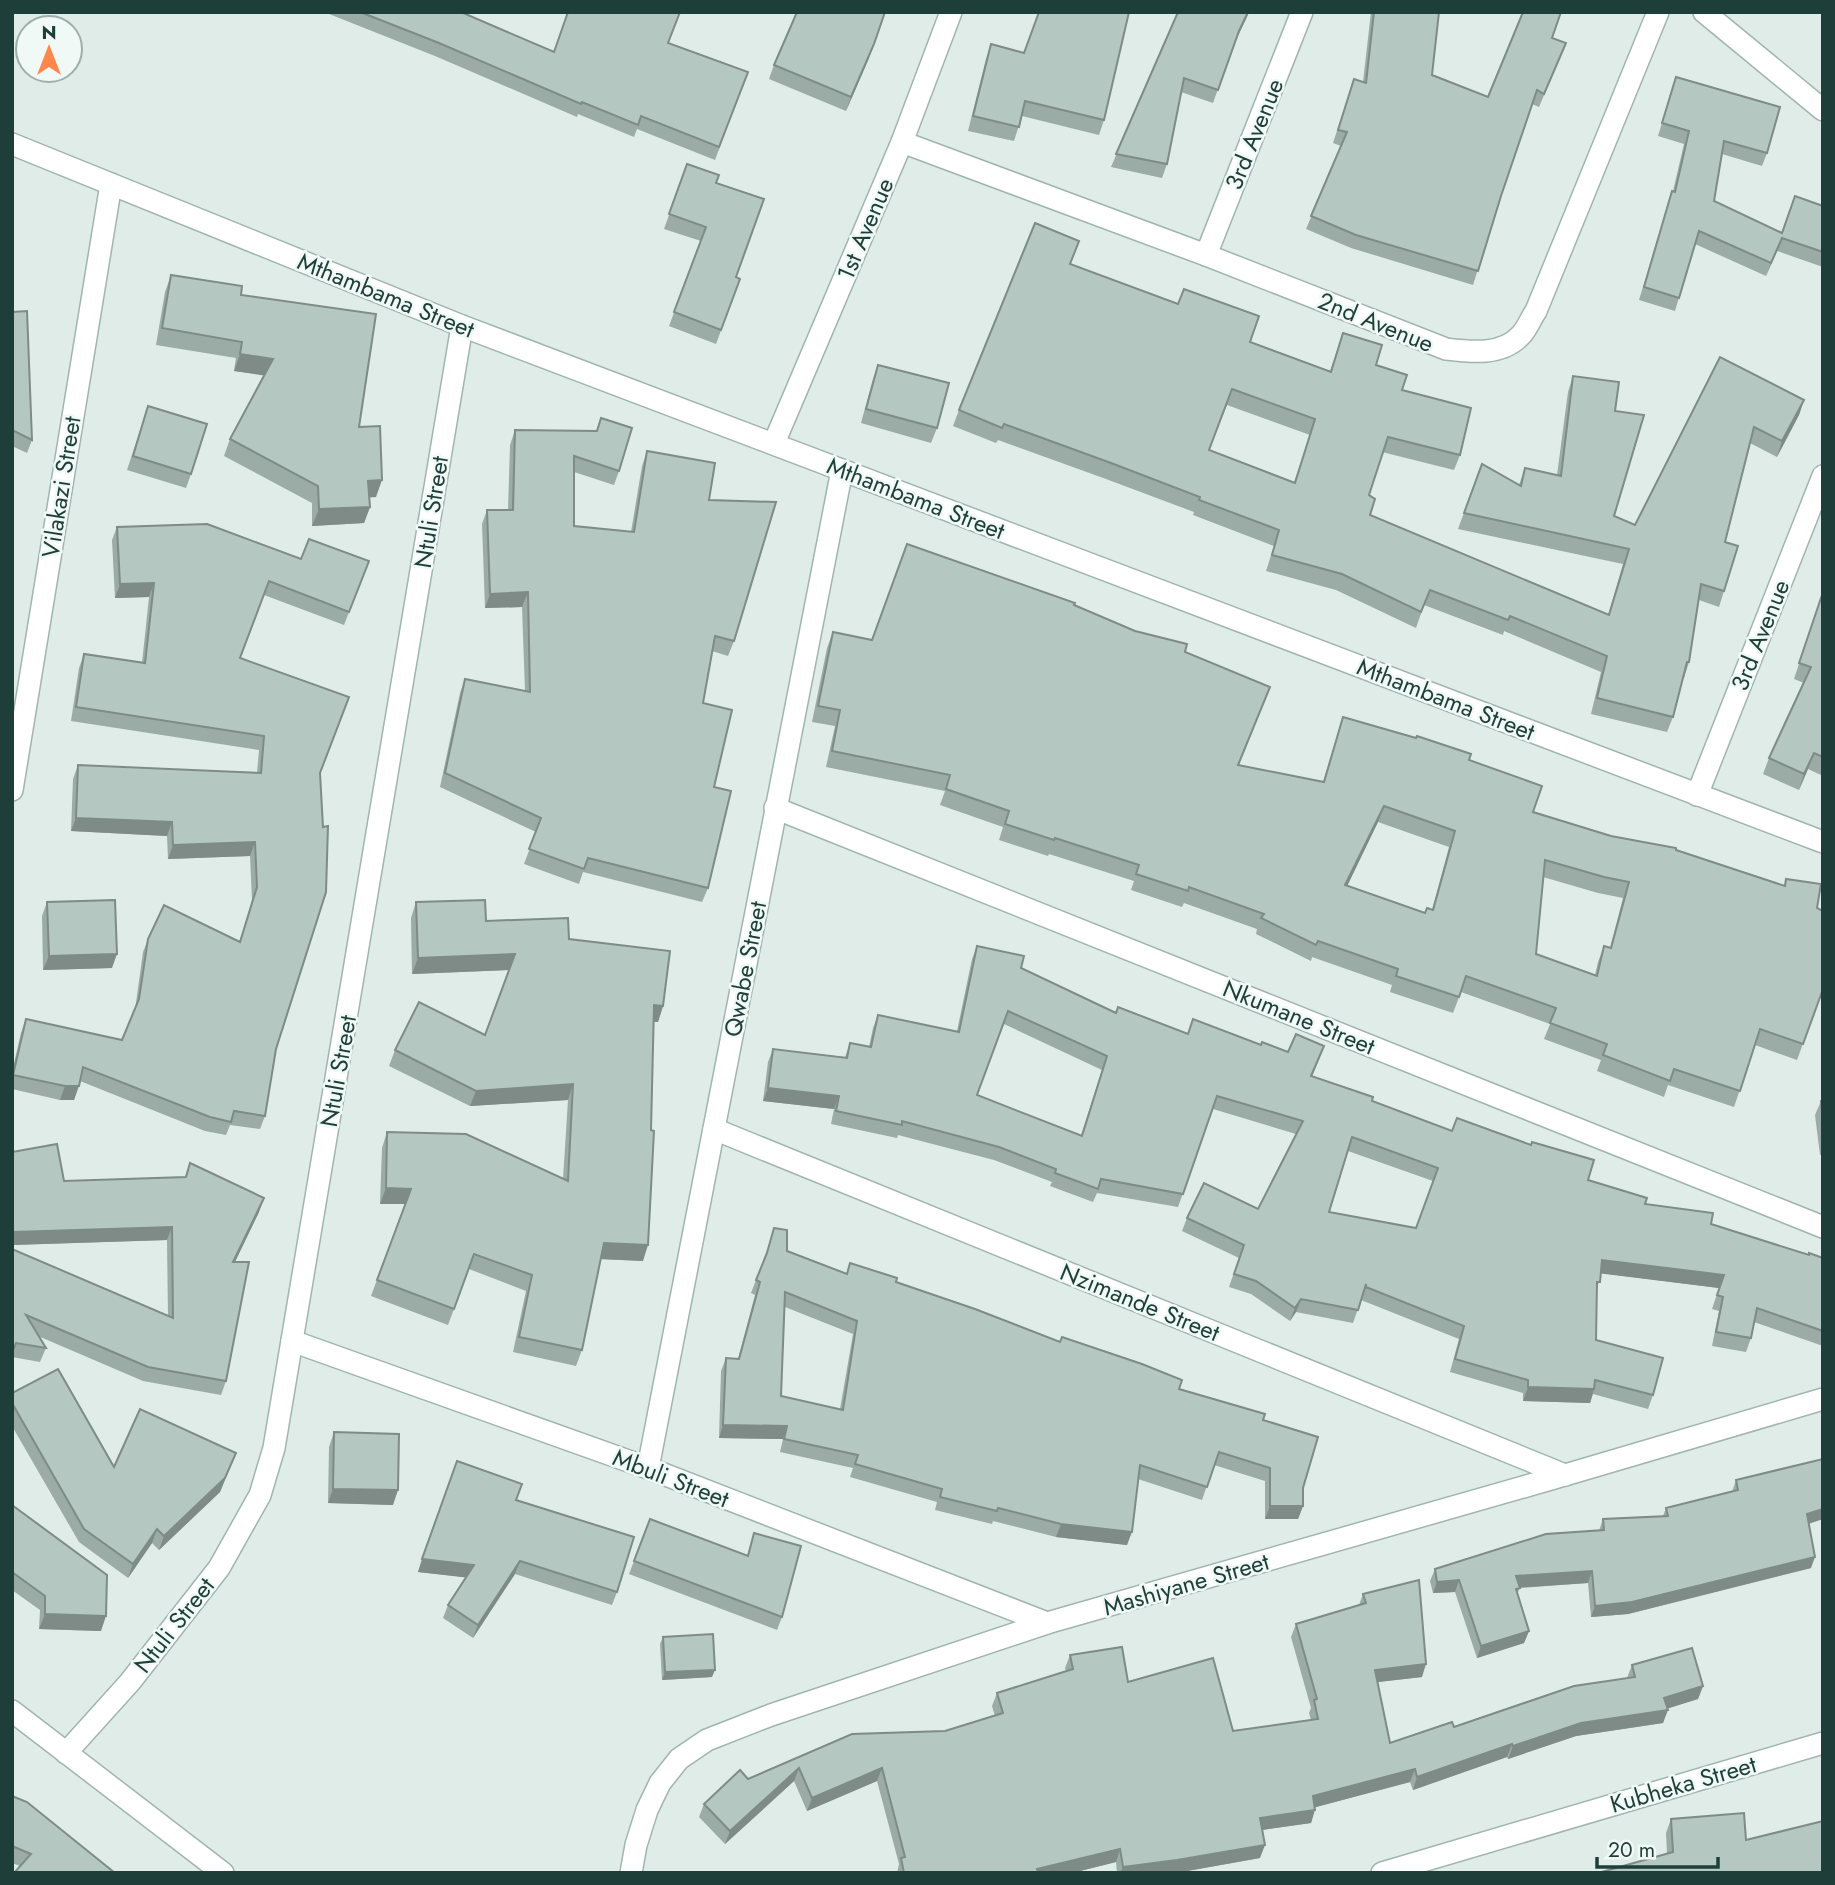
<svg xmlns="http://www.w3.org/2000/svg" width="1835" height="1885" font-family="Jost,sans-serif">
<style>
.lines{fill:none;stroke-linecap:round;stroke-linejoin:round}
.street-casing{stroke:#a1b5b0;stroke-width:24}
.street{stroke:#fff;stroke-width:21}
.wall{fill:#9baba6;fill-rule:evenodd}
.shaded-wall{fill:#7e8b87}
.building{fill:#b4c7c1;stroke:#7e8b87;stroke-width:2;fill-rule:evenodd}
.labels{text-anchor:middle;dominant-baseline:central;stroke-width:5;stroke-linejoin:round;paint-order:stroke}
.street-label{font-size:24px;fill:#1e3f39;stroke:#f0f9f5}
</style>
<rect width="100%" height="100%" fill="#dfece8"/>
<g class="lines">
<defs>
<g id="street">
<polyline points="1704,12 1823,110"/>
<path d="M902,142L1206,255L1446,349C1471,352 1502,356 1521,335C1527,329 1531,318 1536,311L1658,12"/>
<polyline points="12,144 462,326 1823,842"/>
<polyline points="1206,255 1302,12"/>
<polyline points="774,443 902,142 951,12"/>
<polyline points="12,790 111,184"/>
<polyline points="1697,795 1823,476"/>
<polyline points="775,808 1823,1227"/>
<polyline points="714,1129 1565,1475"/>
<polyline points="292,1341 648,1468 1047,1623"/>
<polyline points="648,1468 842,470"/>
<polyline points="12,1711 223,1873"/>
<polyline points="66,1753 130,1682 219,1568 260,1495 274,1448 462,326"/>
<polyline points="631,1873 636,1845 647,1810 660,1783 679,1759 707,1740 771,1715 1047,1623 1565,1475 1823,1399"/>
<polyline points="1382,1873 1823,1743"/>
</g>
</defs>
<use href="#street" class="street-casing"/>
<use href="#street" class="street"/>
</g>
<g class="wall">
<polygon points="324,12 461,12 554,52 669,43 748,72 715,160 637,129 634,137 578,114 577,117 435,56"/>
<polygon points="1178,12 1249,12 1234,44 1213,103 1181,92 1167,164 1162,178 1111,167"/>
<polygon points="1371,12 1439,12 1432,75 1488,97 1552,38 1566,43 1539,107 1532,104 1501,196 1473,285 1351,248 1306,229 1341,146 1333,143 1354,79 1363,82"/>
<polygon points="991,44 1104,120 1099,135 1022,116 1014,141 968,131 986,59"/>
<polygon points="869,58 846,111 769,79 774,65"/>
<polygon points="1676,77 1767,153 1762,166 1722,154 1714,201 1782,233 1823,206 1823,267 1777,251 1766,276 1695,244 1675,311 1639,300 1668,204 1672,191 1673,191 1684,144 1658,136"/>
<polygon points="687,164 716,183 736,277 740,279 716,344 669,326 701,241 664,229"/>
<path d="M1070,264L1250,342L1330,371L1343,333L1402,390L1460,455L1454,470L1382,452L1369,495L1370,515L1608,615L1623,564L1458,529L1482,464L1519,485L1525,468L1557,475L1568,392L1573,376L1615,411L1614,516L1635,525L1720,357L1804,400L1799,415L1777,457L1750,443L1725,542L1724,591L1719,607L1699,600L1689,662L1684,678H1683L1673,717L1667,732L1591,714L1601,672L1504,631L1503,635L1424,605L1416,628L1336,590L1266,571L1274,546L1193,515L1194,512L1106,479L998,440L996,443L953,426L959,410ZM1227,405L1310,435L1294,482L1209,450Z"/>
<polygon points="171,275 241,295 359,427 376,497 369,497 370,507 364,523 312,526 312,503 224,456 230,439 265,375 234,371 236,358 156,345 165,292"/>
<polygon points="12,312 32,440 27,453 12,446"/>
<polygon points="878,365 937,428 931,443 861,423 873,379"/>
<polygon points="148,406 191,474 186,488 127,470"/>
<polygon points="601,418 619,471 614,485 574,472 574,526 631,532 642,466 647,451 709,500 734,641 728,656 712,651 703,703 714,787 708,888 702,902 583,872 579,884 524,864 536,832 440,787 460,693 465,679 525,691 522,607 485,608 482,524 487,510 508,510 510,445 515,430 596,431"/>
<polygon points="117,527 301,559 369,561 344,625 264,595 240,658 320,774 265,1116 260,1129 230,1125 226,1135 205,1131 80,1081 74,1100 60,1100 12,1089 12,1072 21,1033 26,1019 122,1040 135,1010 143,952 148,939 240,942 252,900 250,856 168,859 167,836 71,831 73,779 78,765 257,773 259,750 71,721 79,668 84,654 142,663 149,597 115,598 112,540"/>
<polygon points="1823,591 1823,776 1808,769 1799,790 1763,774 1769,758 1804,683 1794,679"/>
<path d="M1074,605L1185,652L1270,687L1239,765L1323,782L1343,717L1469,760L1533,812L1611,836L1676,850L1784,886L1786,879L1817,908L1823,989L1797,1060L1755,1045L1734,1107L1668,1085L1664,1097L1597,1071L1601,1060L1544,1039L1550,1024L1461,992L1453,1013L1390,992L1392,985L1312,957L1311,961L1256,934L1257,929L1184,903L1182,907L1131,890L1134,881L1049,854L1048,856L999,840L1003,827L940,805L945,791L826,767L835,726L812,722L827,648L833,632L872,640ZM1378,822L1449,847L1432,910L1425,913L1347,885ZM1543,877L1598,893L1623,898L1610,948L1604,946L1598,962L1595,975L1536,954Z"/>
<polygon points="47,902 112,968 43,970 42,916"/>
<polygon points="416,902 486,921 569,939 663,1006 658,1022 654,1022 643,1261 601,1259 582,1350 576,1366 513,1352 526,1291 469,1269 448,1325 371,1296 405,1204 380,1204 382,1148 387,1132 563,1179 568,1100 470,1106 389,1066 395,1050 485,1035 509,970 412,974 411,918"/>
<path d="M977,946L1021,968L1116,1013L1188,1034L1261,1045L1288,1052L1324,1046L1312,1077L1452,1131L1588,1180L1645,1204L1809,1255L1823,1258V1346L1754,1322L1751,1338L1746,1352L1712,1346L1719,1311L1712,1309L1719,1288L1601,1273L1597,1289L1596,1340L1653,1395L1648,1409L1593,1394L1590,1403L1523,1401V1393L1450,1372L1459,1339L1361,1300L1353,1323L1296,1312L1290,1321L1251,1294L1229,1287L1239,1258L1182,1231L1187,1218L1258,1209L1296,1134L1213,1109L1178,1207L1097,1193L1093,1202L1050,1186L1052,1182L994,1160L898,1135L897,1138L831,1124L834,1109L763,1101L768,1062L773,1049L845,1057L850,1043L869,1047L873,1028L878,1015L957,1031L972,959ZM1004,1024L1102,1070L1081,1135L977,1095ZM1348,1151L1433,1181L1416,1228L1329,1212Z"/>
<polygon points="1821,1101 1823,1101 1823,1155 1820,1155 1815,1115"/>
<polygon points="12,1152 64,1181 185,1177 190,1163 259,1212 235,1262 226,1381 221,1395 143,1381 38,1336 46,1348 40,1362 12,1357 12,1249 168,1316 167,1240 12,1245"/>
<path d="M774,1228L787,1251L846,1274L896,1282L1263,1420L1303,1488V1506L1298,1519H1265V1481L1214,1465L1202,1500L1138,1479L1127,1545L1056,1537L993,1521L992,1524L935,1510L937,1502L850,1477L853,1468L780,1452L783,1439L719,1438L721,1371L726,1358L738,1359L755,1295L751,1293L763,1262ZM785,1307L853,1334L840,1409L781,1396Z"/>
<polygon points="12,1393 114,1467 236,1453 220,1492 159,1550 152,1543 128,1578 79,1542 12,1426"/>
<polygon points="334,1432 393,1505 328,1503 329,1447"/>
<polygon points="1823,1459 1823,1519 1809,1524 1811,1568 1628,1614 1591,1617 1588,1583 1520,1588 1517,1594 1529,1631 1524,1643 1477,1658 1455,1592 1433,1593 1430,1581 1435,1569 1599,1531 1603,1519 1663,1516 1666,1508 1732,1492 1736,1480"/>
<polygon points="457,1461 516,1500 617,1592 612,1605 515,1574 473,1638 443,1618 448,1605 466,1577 418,1572"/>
<polygon points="12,1505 101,1631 39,1629 40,1610 12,1590"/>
<polygon points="650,1519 747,1556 754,1533 782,1617 777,1630 629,1574"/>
<polygon points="1363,1594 1422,1677 1377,1682 1390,1743 1454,1727 1627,1678 1632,1665 1703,1686 1698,1699 1667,1708 1663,1723 1576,1736 1508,1759 1507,1757 1413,1790 1410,1782 1315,1807 1311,1823 1262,1830 1260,1858 1176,1873 1117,1873 1116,1862 1072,1873 897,1873 899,1864 877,1781 807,1811 794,1781 725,1844 699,1817 704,1804 748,1779 945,1731 995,1716 992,1706 997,1693 1066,1671 1065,1668 1070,1655 1233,1731 1311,1720 1309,1713 1311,1708 1291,1637 1296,1624 1359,1605"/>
<polygon points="663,1637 712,1677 662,1680 660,1644"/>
<polygon points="12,1796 115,1873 20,1866 12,1863"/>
<polygon points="1671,1819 1746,1840 1823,1873 1667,1854 1666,1833"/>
</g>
<g class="shaded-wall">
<polygon points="1248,12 1249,12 1247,17 1234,44"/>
<polygon points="874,44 869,58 846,111 851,97"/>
<polygon points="1782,238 1777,251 1766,276 1771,263"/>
<polygon points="240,354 273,359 267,376 234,371"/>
<polygon points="1804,400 1799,415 1777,457 1782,441"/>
<polygon points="382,480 376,497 362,498 368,481"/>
<polygon points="370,507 364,523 312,526 319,509"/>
<polygon points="154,583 149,597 115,598 120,584"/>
<polygon points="528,592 522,607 485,608 490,594"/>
<polygon points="1814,753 1808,769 1799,790 1804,774"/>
<polygon points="1384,806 1378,822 1340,901 1345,885"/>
<polygon points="76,818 172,822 167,836 71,831"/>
<polygon points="255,842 250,856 168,859 173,845"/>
<polygon points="117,954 112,968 43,970 49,956"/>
<polygon points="515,954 509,970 412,974 418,958"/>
<polygon points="654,1005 663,1006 658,1022 648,1021"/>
<polygon points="573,1084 568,1100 470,1106 476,1091"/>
<polygon points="65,1086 79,1086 74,1100 60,1100"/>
<polygon points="768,1088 839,1096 834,1109 763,1101"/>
<polygon points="386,1188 411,1189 406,1204 380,1204"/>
<polygon points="264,1198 259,1212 228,1276 233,1262"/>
<polygon points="172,1227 167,1240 12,1245 13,1232"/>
<polygon points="604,1243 648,1245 643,1261 599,1259"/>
<polygon points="1602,1260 1724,1275 1719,1288 1597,1273"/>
<polygon points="1301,1299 1296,1312 1290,1321 1295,1308"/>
<polygon points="1528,1387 1594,1389 1590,1403 1523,1401"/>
<polygon points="723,1425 787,1426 783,1439 719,1438"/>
<polygon points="236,1453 220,1492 159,1550 164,1536"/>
<polygon points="333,1489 398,1490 393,1505 328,1503"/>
<polygon points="1270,1506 1303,1506 1298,1519 1265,1519"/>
<polygon points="1823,1509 1823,1519 1803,1525 1807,1514"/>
<polygon points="1061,1524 1132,1532 1127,1545 1056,1537"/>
<polygon points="157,1529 152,1543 128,1578 133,1564"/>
<polygon points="1815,1557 1811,1568 1628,1614 1591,1617 1595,1606"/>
<polygon points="422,1559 474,1565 470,1578 418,1572"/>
<polygon points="520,1561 515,1574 473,1638 478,1625"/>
<polygon points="1592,1571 1588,1583 1512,1588 1516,1576"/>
<polygon points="1459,1580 1455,1592 1433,1593 1437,1582"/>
<polygon points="45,1614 106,1616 101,1631 39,1629"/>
<polygon points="1529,1631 1524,1643 1477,1658 1481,1646"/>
<polygon points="1426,1664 1422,1677 1370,1683 1375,1670"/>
<polygon points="715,1670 712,1677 662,1680 665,1672"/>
<polygon points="1703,1686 1698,1699 1660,1711 1664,1698"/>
<polygon points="1668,1710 1663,1723 1576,1736 1508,1759 1513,1746 1581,1723"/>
<polygon points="1512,1744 1507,1757 1413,1790 1417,1777"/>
<polygon points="799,1768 794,1781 725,1844 730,1831"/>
<polygon points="882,1768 877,1781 807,1811 812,1798"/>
<polygon points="1415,1769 1410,1782 1309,1809 1313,1796"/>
<polygon points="1315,1810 1311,1823 1255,1831 1260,1818"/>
<polygon points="1265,1845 1260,1858 1176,1873 1120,1873 1123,1867"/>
<polygon points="1120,1849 1116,1862 1072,1873 1036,1873 1037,1869"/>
</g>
<g class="building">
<polygon points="360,12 461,12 554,52 568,12 680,12 668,43 748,72 719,147 641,116 638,125 582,102 581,104 439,43"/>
<polygon points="797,12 885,12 874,44 851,97 774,65"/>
<polygon points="1039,12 1129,12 1104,120 1025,101 1019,127 973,116 991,44 1024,53"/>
<polygon points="1178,12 1248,12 1239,31 1218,90 1184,78 1167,164 1116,154"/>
<polygon points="1374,12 1439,12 1432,75 1488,97 1523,12 1561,12 1552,38 1566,43 1544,94 1537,90 1501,196 1478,271 1356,235 1311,216 1347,132 1338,130 1354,79 1366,83"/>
<polygon points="1676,77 1780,107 1767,153 1724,141 1714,201 1782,233 1795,196 1823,206 1823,252 1782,238 1771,263 1699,231 1679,298 1644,287 1672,191 1675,192 1689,131 1662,123"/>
<polygon points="687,164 719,175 716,183 764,199 736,277 740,279 721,330 674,312 706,227 669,214"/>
<path d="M1035,223L1079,241L1070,264L1178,304L1184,289L1259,316L1250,342L1331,372L1343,333L1382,345L1376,365L1407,375L1402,390L1471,408L1460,455L1388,437L1369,495L1375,499L1370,515L1609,615L1629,549L1464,513L1482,464L1521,486L1525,468L1561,476L1573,376L1619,382L1615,411L1644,415L1614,516L1635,525L1720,357L1804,400L1782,441L1754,427L1725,542L1738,546L1724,591L1701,584L1689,662H1687L1673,717L1597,698L1607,656L1510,616L1508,620L1430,590L1421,612L1342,574L1272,555L1279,530L1199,500L1200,497L1111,463L1004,424L1002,428L959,410ZM1232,389L1315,419L1295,483L1209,450Z"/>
<polygon points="171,275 242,286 241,295 376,314 359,427 380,426 382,480 368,481 370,507 319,509 318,486 230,439 273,359 240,354 242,342 162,328"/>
<polygon points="27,311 32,440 12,430 12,312"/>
<polygon points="878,365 949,383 937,428 866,409"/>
<polygon points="148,406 207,424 191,474 133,456"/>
<polygon points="601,418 632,428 619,471 574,456 574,526 634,532 647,451 715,463 709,500 776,502 734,641 715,636 703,703 732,710 714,787 731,791 708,888 588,858 584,869 529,849 541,818 445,773 465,679 530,692 528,592 490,594 487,510 513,510 515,430 597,431"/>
<polygon points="207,524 301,559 309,539 369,561 349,612 269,581 240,658 349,697 320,773 323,827 328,826 326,892 276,1049 265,1116 234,1111 231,1122 210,1117 83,1067 79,1086 65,1086 13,1075 26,1019 122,1040 139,999 148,939 164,905 240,942 257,887 255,842 173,845 172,822 76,818 78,765 261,773 264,736 76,707 84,654 145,663 154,583 120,584 117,527"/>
<path d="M907,544L1075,603L1074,605L1135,631L1187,644L1185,652L1270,687L1238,765L1324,782L1343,717L1416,738L1417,736L1471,754L1469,760L1542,786L1533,812L1611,836L1676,848V850L1785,886L1786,879L1821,884L1817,908L1823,911V989L1803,1044L1760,1029L1740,1091L1674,1069L1670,1081L1603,1055L1607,1044L1550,1023L1556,1008L1466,976L1459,997L1396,976L1398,969L1318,941L1316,945L1261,918L1264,914L1189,887L1188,891L1136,874L1139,865L1055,838L1054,840L1005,824L1009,811L946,789L950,775L832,751L840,710L818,706L833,632L872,640ZM1384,806L1455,831L1433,910L1427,908L1425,913L1345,885ZM1545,860L1604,877L1629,882L1611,948L1604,946L1597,976L1536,954Z"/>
<polygon points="1823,592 1823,757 1814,753 1804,774 1769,758 1811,667 1799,663"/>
<polygon points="115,900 117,954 49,956 47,902"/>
<polygon points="485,900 486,921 568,918 569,939 670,951 663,1006 654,1005 651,1130 654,1131 648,1245 604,1243 582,1350 519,1337 532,1275 474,1254 454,1309 377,1280 411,1189 386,1188 387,1132 466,1134 568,1181 573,1084 476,1091 395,1050 419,1002 485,1035 515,954 418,958 416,902"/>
<path d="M977,946L1024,956L1021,968L1116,1013L1118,1007L1188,1034L1193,1019L1261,1045L1262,1042L1288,1052L1296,1034L1324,1046L1311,1076L1373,1097L1372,1101L1452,1131L1457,1118L1531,1145L1532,1142L1594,1160L1588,1180L1647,1198L1645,1204L1713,1213L1711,1224L1809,1255V1253L1823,1258V1331L1757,1308L1751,1338L1716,1332L1723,1297L1717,1295L1724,1275L1602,1260L1600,1282H1597L1596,1340L1663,1358L1653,1395L1595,1380L1594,1389L1528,1387V1380L1455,1359L1464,1326L1366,1287V1284L1358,1310L1301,1299L1295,1308L1256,1281L1234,1274L1244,1245L1187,1218L1204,1183L1258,1209L1303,1121L1217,1096L1183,1194L1101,1179L1098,1189L1055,1173L1056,1169L999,1147L902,1121V1125L836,1111L839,1096L768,1088L773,1049L847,1058L850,1043L871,1047L878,1015L959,1032ZM1008,1011L1107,1056L1082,1136L977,1095ZM1352,1137L1438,1168L1416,1228L1329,1212Z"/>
<polygon points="1821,1101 1823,1101 1823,1118"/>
<polygon points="57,1144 64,1181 186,1177 190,1163 264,1198 233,1262 249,1262 226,1381 148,1367 26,1315 46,1348 16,1343 14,1348 12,1348 12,1249 173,1318 172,1227 13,1232 12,1152"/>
<path d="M774,1228L787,1230V1251L847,1274L850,1263L897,1278L896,1282L975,1309L1060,1342L1062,1337L1142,1364L1182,1380L1179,1389L1265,1414L1263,1420L1318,1437L1303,1488V1506H1270V1468L1219,1452L1207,1487L1140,1465L1132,1532L1061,1524L998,1508L997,1511L940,1497L942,1489L855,1464L858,1455L784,1439L787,1426L723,1425L726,1358L739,1359L760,1282L756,1280L767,1253ZM785,1292L857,1321L843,1410L781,1396Z"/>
<polygon points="58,1369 114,1467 140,1409 236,1453 225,1478 164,1536 157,1529 133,1564 84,1529 12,1403 12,1393"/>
<polygon points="334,1432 399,1434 398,1490 333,1489"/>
<polygon points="1823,1459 1823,1509 1807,1514 1815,1557 1632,1602 1595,1606 1592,1571 1516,1576 1520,1588 1516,1589 1529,1631 1481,1646 1459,1580 1437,1582 1435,1569 1546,1534 1604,1530 1603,1519 1668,1516 1666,1508 1738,1490 1736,1480"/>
<polygon points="457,1461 522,1484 516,1500 634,1537 617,1592 520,1561 478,1625 448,1605 474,1565 422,1559"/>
<polygon points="12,1505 107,1575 106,1616 45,1614 45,1596 12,1572"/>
<polygon points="650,1519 748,1556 754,1533 801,1546 782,1617 634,1561"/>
<polygon points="1419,1580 1426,1664 1375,1670 1390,1743 1452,1722 1454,1727 1574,1686 1635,1677 1632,1665 1692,1648 1703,1686 1664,1698 1668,1710 1581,1723 1513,1746 1512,1744 1417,1777 1415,1769 1313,1796 1315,1810 1260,1818 1265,1845 1177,1860 1123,1867 1120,1849 1037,1869 1038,1873 904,1873 901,1858 905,1857 882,1768 812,1798 799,1768 730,1831 704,1804 740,1770 748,1779 852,1734 945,1731 1003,1713 997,1693 1073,1669 1070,1655 1122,1647 1128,1682 1213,1658 1233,1731 1318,1719 1314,1700 1317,1699 1296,1624 1366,1603 1363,1594"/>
<polygon points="713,1634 715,1670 665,1672 663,1637"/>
<polygon points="12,1796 27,1802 115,1873 14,1873 31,1854 12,1846"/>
<polygon points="1744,1813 1746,1840 1823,1821 1823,1873 1598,1873 1673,1852 1671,1819"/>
</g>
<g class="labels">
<g class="street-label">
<text transform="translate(1254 134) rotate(-68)">3rd Avenue</text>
<text transform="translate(865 229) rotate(-67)">1st Avenue</text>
<text transform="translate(386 295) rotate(22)">Mthambama Street</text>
<text transform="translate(1376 322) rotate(22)">2nd Avenue</text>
<text transform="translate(61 487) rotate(-81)">Vilakazi Street</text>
<text transform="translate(916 498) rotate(21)">Mthambama Street</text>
<text transform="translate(431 512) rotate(-81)">Ntuli Street</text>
<text transform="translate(1760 635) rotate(-68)">3rd Avenue</text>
<text transform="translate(1446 699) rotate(21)">Mthambama Street</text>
<text transform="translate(745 969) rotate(-79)">Qwabe Street</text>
<text transform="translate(1299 1017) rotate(22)">Nkumane Street</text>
<text transform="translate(338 1071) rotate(-80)">Ntuli Street</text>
<text transform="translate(1140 1302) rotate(22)">Nzimande Street</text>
<text transform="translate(671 1478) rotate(21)">Mbuli Street</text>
<text transform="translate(1186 1584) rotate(-16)">Mashiyane Street</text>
<text transform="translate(174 1625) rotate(-52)">Ntuli Street</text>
<text transform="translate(1683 1784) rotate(-16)">Kubheka Street</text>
</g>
</g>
<rect width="1835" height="1885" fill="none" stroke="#1e3f39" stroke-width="28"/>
<g transform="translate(49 49)"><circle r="33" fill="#f0f9f5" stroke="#9cafaa" stroke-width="2"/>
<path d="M0-5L12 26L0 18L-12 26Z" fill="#ff874b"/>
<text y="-10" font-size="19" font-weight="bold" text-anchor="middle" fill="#1e3f39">N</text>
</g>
<path d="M1597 1857v10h121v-10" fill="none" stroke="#1e3f39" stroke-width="3.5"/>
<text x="1608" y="1857" font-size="21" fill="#1e3f39" stroke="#f0f9f5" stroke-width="5" paint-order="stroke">20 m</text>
</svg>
